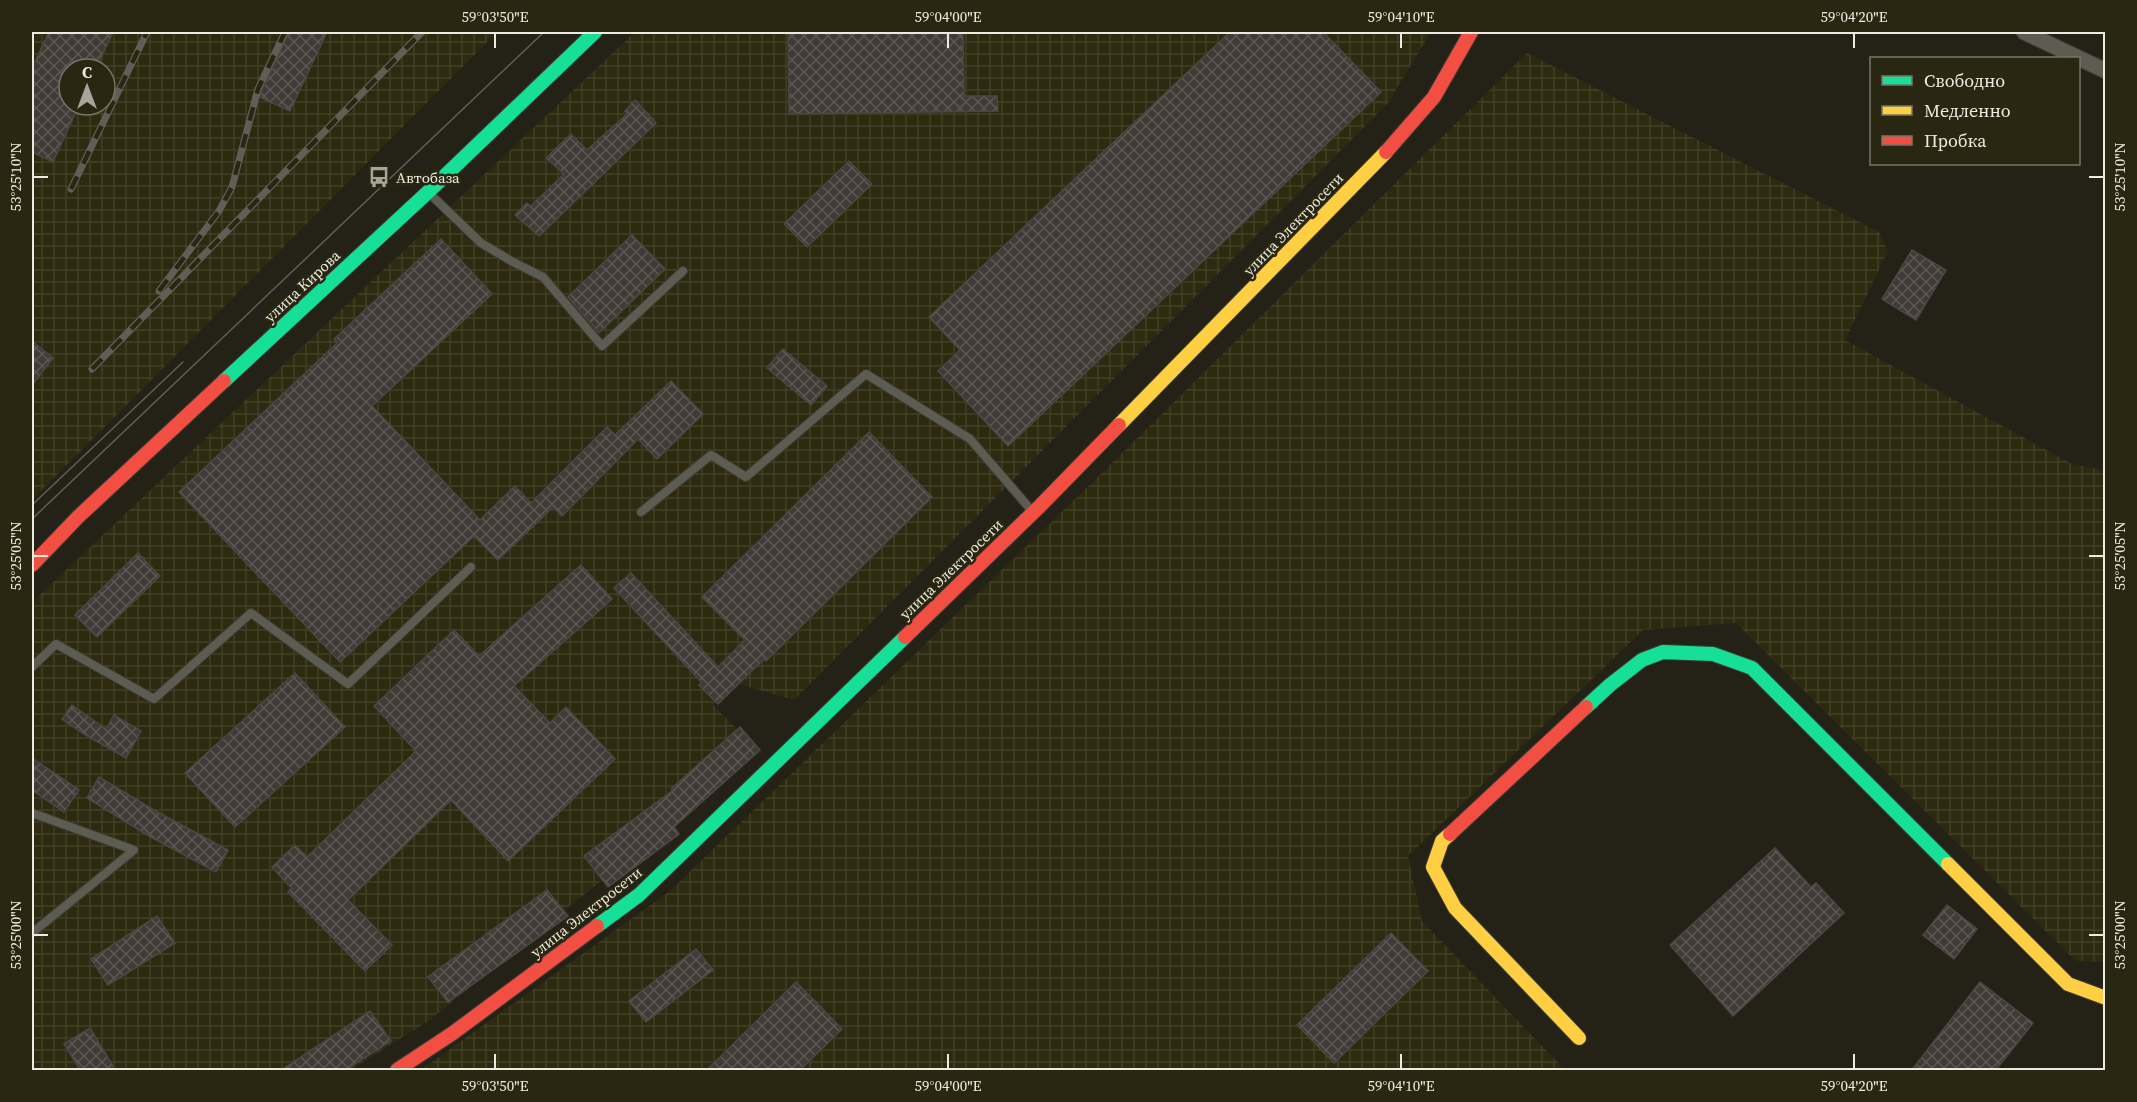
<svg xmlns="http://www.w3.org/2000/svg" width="2137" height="1102" font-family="'Source Serif 4',serif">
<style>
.industrial{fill:url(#industrial-grid);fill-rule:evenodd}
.building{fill:url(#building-cross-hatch);stroke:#4c4743;stroke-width:1.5}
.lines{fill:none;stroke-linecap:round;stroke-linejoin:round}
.lane-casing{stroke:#3e3c34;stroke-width:10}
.street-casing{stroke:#3e3c34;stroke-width:17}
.fast-casing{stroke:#3e3c34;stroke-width:16}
.slow-casing{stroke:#3e3c34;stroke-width:16}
.jam-casing{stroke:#3e3c34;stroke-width:16}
.lane{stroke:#5d5c52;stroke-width:8}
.street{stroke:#5d5c52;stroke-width:15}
.fast{stroke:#16e098;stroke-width:14}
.slow{stroke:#ffcf43;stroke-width:14}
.jam{stroke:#f24e42;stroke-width:14}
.tram{stroke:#605e56;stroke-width:1.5}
.rail-casing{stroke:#605e56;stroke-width:7}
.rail{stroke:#292612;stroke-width:4.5;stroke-dasharray:14;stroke-linecap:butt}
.ticks{fill:none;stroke:#edebdf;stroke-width:2}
.labels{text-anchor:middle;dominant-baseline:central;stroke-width:5;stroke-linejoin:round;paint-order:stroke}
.poi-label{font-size:15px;fill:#edebdf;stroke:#292612;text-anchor:start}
.street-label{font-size:15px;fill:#edebdf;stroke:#292612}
.neatline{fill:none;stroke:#edebdf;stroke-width:2}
.ticks-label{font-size:15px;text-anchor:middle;fill:#edebdf}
</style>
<defs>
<pattern id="industrial-grid" width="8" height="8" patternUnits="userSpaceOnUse" patternTransform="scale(1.5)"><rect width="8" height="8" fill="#2e2a10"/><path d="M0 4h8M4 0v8" fill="none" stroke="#423f27"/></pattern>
<pattern id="building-cross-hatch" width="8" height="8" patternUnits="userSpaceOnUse" patternTransform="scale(1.5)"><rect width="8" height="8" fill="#413b38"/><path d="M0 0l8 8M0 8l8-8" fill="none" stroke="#5d5854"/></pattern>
</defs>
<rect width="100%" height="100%" fill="#242217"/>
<g class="industrial">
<path d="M32,32H497L32,500ZM69,69H105V105H69Z"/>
<polygon points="635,32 1431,32 1388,103 794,700 732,682 713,705 760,752 427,1022 350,1070 32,1070 32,602"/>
<polygon points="1527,53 1879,232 1888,251 1845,340 2072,464 2105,470 2105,962 2076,961 1736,623 1643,630 1408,856 1422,921 1565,1070 421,1070 670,891 1101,474"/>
</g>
<g class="building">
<polygon points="49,32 113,32 96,69 69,69 69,105 79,105 53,162 32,152 32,68"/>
<polygon points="289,32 327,32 290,111 259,97"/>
<polygon points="788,32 963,32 964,96 997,96 998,111 789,114"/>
<polygon points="1230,32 1323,32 1381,92 1008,446 938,371 960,350 929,317"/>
<polygon points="635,100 656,123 539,236 515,215 527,203 531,206 564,174 546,158 571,134 587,150 627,114 625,111"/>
<polygon points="849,161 872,184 807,247 784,224"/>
<polygon points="632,235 665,269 599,333 568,297"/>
<polygon points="441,239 492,294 372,406 480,520 515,486 531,503 607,427 615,435 671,381 703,414 657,459 638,439 562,516 553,507 498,560 474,536 340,662 179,492 337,343 334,339"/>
<polygon points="1912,250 1946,270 1916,320 1882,299"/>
<polygon points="32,341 53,358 32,385"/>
<polygon points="783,349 827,386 811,405 767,368"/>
<polygon points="869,432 932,497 766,661 764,659 718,704 699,685 702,683 614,588 631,573 718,667 745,640 702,597"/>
<polygon points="138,553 160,576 97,637 75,615"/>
<polygon points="581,565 612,599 514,686 550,723 566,707 615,759 508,861 451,800 348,900 392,945 365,971 288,892 291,888 272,867 295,845 307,857 416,751 374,706 454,630 479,656"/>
<polygon points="295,673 345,727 235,827 185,773"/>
<polygon points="72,705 106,729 114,715 141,731 126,758 84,734 62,719"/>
<polygon points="740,727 760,750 674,827 679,834 608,887 584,856 672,791 671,789"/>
<polygon points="32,758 79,790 64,812 32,790"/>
<polygon points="99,777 152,809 228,850 216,872 149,836 87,798"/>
<polygon points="1775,848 1811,887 1816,883 1844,913 1733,1016 1670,945"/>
<polygon points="547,890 568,916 448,1002 428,977"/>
<polygon points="1947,905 1977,929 1954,959 1923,935"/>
<polygon points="157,916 175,943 108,985 91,959"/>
<polygon points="1391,933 1428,971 1334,1063 1297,1025"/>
<polygon points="696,949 713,970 646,1022 629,1001"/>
<polygon points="796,982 842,1029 799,1071 706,1071"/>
<polygon points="1980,982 2033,1023 1995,1071 1911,1071"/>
<polygon points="370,1011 391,1041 351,1066 353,1071 280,1071"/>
<polygon points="90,1028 116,1071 81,1071 64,1044"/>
</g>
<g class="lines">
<defs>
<g id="lane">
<polyline points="429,193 481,243 513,262 543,277 602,346 683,271"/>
<polyline points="641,512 711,455 746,477 866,374 970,439 1032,511"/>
<polyline points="32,667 56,644 154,699 251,613 348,684 471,567"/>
<polyline points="32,813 134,850 32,933"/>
</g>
<polyline id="street" points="2024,32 2106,71"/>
<g id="fast">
<polyline points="224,381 428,192 595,32"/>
<polyline points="1586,707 1610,685 1642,660 1663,652 1713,654 1752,668 1948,864"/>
<polyline points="597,926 639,895 905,637"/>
</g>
<g id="slow">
<polyline points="1119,425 1386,152"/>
<polyline points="1450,834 1442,841 1433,867 1455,908 1579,1038"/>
<polyline points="1948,864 2068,984 2106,998"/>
</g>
<g id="jam">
<polyline points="1386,152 1434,97 1471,32"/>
<polyline points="32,565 78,517 224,381"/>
<polyline points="905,637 1040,506 1119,425"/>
<polyline points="1450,834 1586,707"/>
<polyline points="397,1070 453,1033 597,926"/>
</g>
</defs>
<use href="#lane" class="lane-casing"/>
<use href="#street" class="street-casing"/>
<use href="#fast" class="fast-casing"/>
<use href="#slow" class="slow-casing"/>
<use href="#jam" class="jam-casing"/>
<use href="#lane" class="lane"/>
<use href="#street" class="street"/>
<use href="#fast" class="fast"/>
<use href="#slow" class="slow"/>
<use href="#jam" class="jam"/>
<g class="tram">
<polyline points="32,505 183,362"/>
<polyline points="32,519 544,32"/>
</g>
<defs>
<g id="rail">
<polyline points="71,189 147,32"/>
<polyline points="159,291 219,211 232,187 258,89 285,32"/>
<polyline points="92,369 422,32"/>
</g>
</defs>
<use href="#rail" class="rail-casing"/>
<use href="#rail" class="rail"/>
</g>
<path class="ticks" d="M495,33V48M948,33V48M1401,33V48M1854,33V48M33,177H48M2089,177H2104M33,556H48M2089,556H2104M33,935H48M2089,935H2104M495,1054V1069M948,1054V1069M1401,1054V1069M1854,1054V1069"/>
<defs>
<symbol id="bus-bare" viewBox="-9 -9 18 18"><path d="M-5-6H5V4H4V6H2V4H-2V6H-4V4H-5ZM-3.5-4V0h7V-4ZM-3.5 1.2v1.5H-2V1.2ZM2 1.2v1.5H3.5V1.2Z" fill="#a7a599" stroke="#292612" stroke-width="2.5" paint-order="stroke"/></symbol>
</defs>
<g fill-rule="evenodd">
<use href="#bus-bare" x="364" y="162" width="30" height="30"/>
</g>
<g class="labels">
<g class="poi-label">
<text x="396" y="177">Автобаза</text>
</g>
<g class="street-label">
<text transform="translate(1293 224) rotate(-46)">улица Электросети</text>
<text transform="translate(302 286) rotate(-43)">улица Кирова</text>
<text transform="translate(951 569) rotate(-44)">улица Электросети</text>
<text transform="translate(586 912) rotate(-38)">улица Электросети</text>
</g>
</g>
<rect width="2137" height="1102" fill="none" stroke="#292612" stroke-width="66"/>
<rect x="1870" y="57" width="210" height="108" fill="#292612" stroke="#777564" stroke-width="1.5"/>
<rect x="1882" y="76" width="30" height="9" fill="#16e098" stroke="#777564" stroke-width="1.5"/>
<text x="1924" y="87" font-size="18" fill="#edebdf">Свободно</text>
<rect x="1882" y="106" width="30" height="9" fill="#ffcf43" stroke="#777564" stroke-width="1.5"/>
<text x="1924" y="117" font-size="18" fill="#edebdf">Медленно</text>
<rect x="1882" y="136" width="30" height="9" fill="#f24e42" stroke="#777564" stroke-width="1.5"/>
<text x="1924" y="147" font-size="18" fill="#edebdf">Пробка</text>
<g transform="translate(87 87)"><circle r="28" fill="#292612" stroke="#777564" stroke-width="1.5"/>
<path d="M0-4.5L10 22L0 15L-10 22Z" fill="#a7a599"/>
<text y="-9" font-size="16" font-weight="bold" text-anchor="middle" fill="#edebdf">С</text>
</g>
<rect x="33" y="33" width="2071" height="1036" class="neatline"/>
<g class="ticks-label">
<text x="495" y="22">59°03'50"E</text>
<text x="948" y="22">59°04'00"E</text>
<text x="1401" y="22">59°04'10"E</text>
<text x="1854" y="22">59°04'20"E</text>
<text transform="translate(16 177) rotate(-90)" y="5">53°25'10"N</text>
<text transform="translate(2120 177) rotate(-90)" y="5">53°25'10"N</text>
<text transform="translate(16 556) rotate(-90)" y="5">53°25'05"N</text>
<text transform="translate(2120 556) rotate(-90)" y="5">53°25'05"N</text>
<text transform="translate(16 935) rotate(-90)" y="5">53°25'00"N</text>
<text transform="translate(2120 935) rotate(-90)" y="5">53°25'00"N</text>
<text x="495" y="1091">59°03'50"E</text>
<text x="948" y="1091">59°04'00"E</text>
<text x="1401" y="1091">59°04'10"E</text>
<text x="1854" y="1091">59°04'20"E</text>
</g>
</svg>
